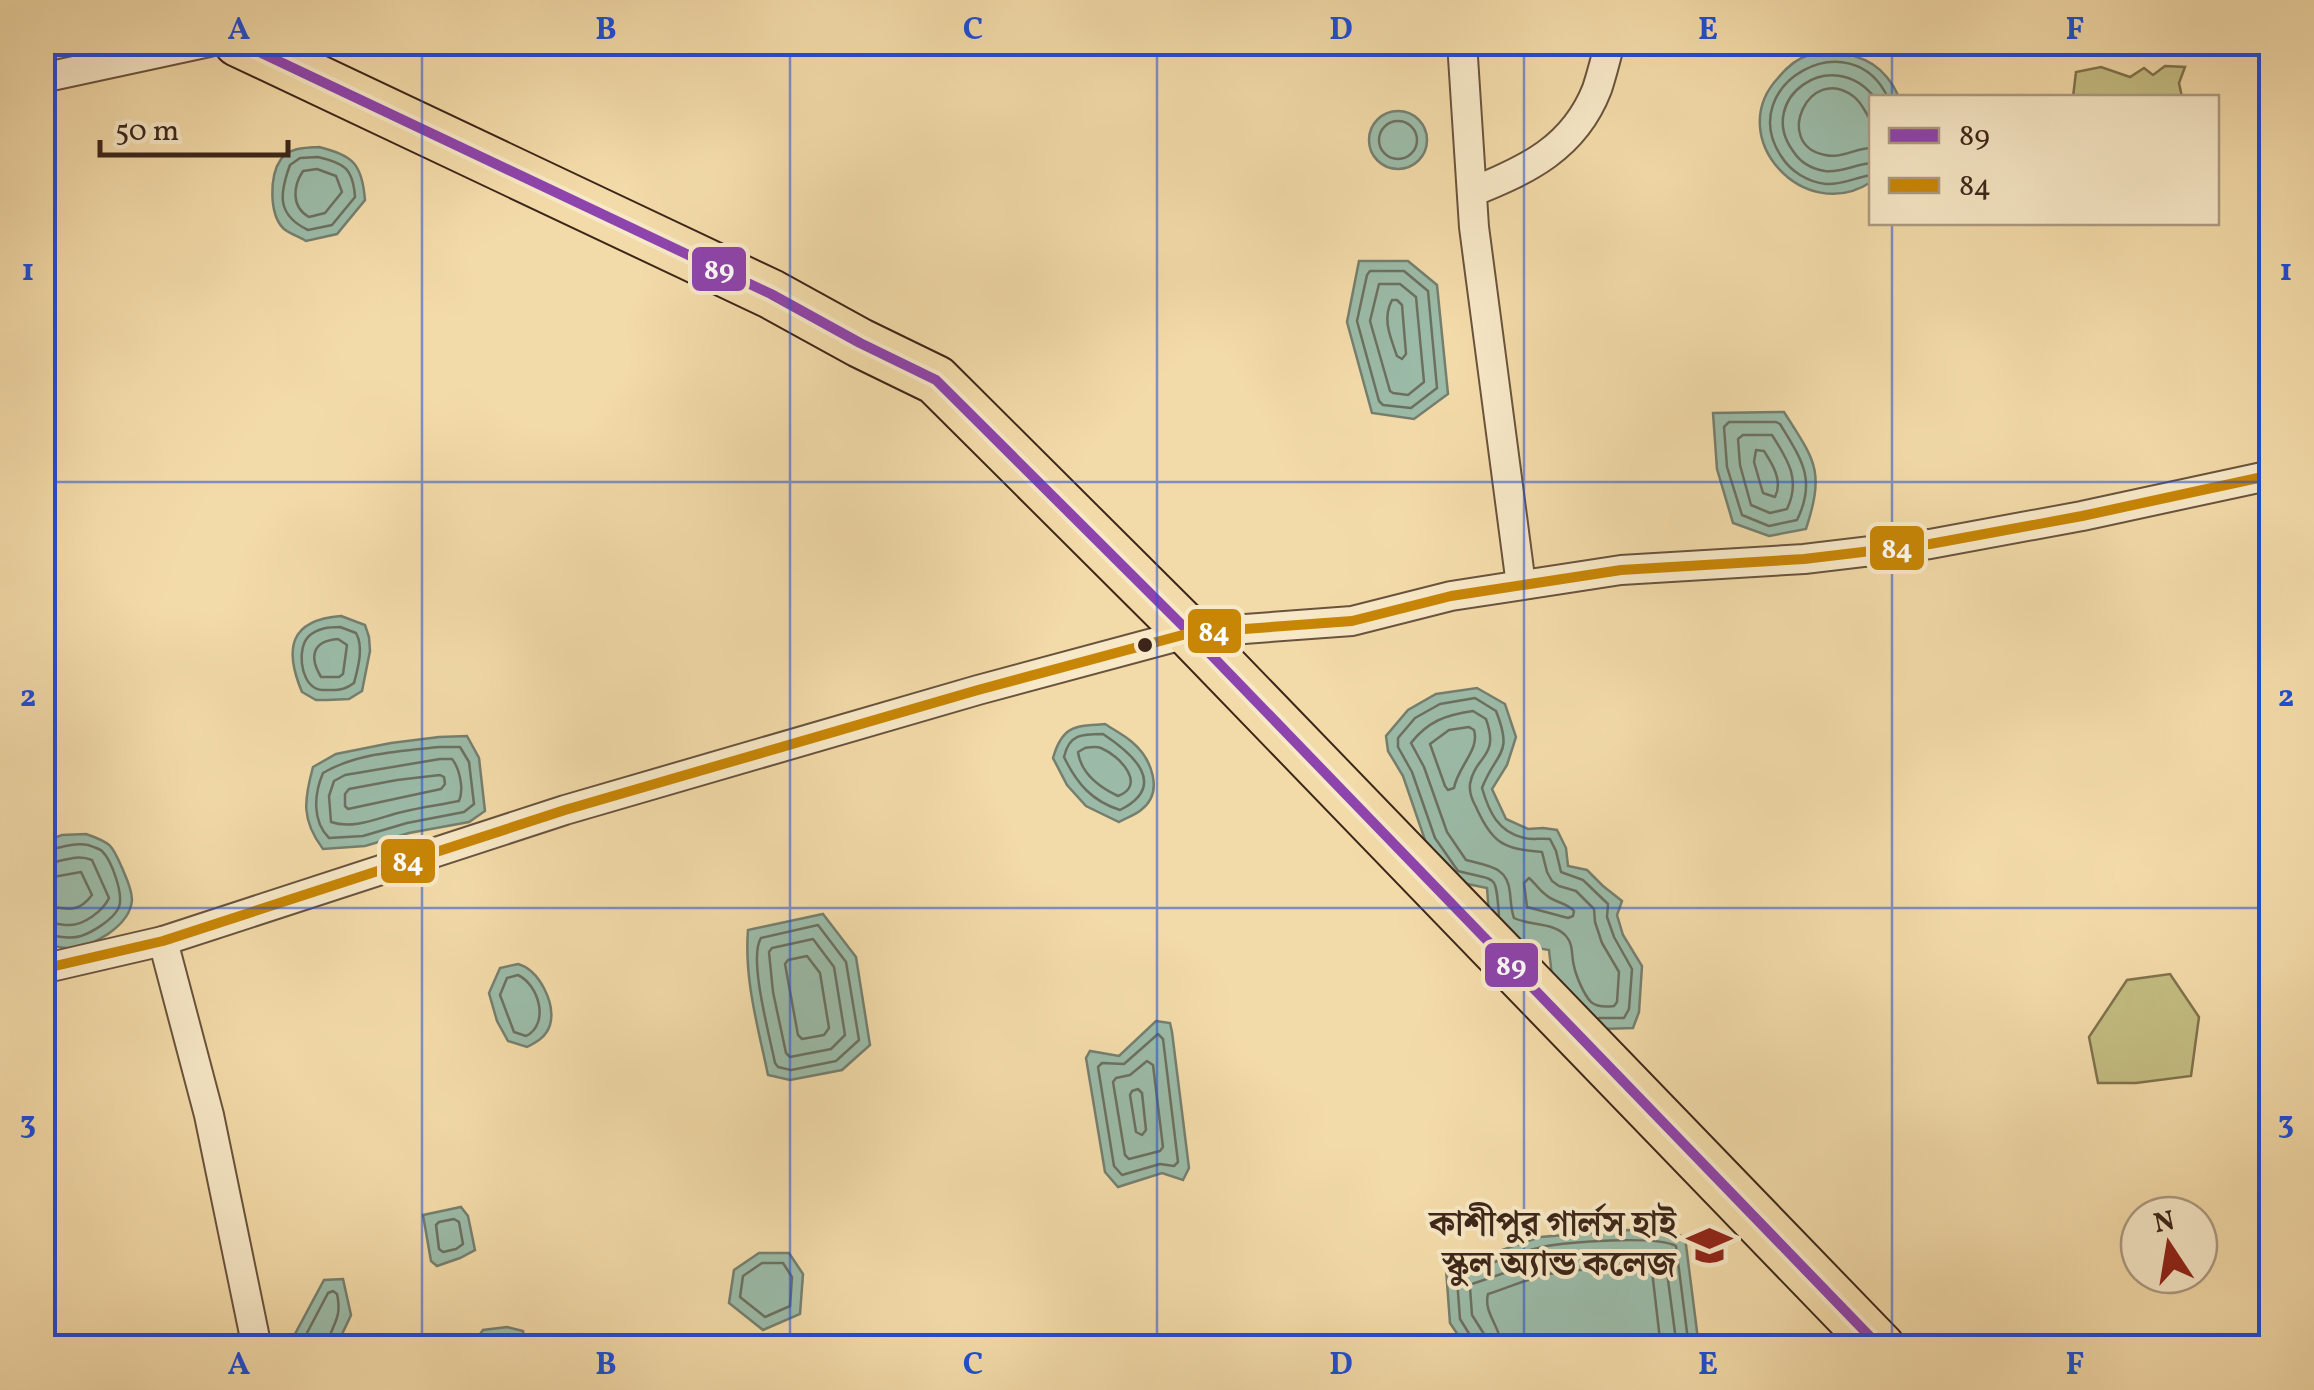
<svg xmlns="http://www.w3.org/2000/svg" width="2314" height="1390" font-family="Vollkorn,'Noto Serif Bengali',serif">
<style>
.green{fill:#c3bd82;stroke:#80724e;stroke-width:2.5}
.water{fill:#9bbba8;stroke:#757f6f;stroke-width:2.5}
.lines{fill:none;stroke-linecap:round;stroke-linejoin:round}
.shore{stroke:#6c7060;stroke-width:2.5}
.minor-casing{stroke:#6a533d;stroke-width:32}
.trunk-casing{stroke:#3d2619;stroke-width:52}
.minor{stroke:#f7e8c7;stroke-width:28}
.trunk{stroke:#f3dba9;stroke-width:48}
.bus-1-casing{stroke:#f7e8c7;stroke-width:18}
.bus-2-casing{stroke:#f7e8c7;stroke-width:18}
.bus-1{stroke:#8e44ad;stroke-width:10}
.bus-2{stroke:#c88606;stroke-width:10}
.grid{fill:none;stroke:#1d4ed8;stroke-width:2.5;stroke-opacity:0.55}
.bus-dot{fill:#3d2619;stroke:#f7e8c7;stroke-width:4}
.labels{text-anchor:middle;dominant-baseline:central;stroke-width:8;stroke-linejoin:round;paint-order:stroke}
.poi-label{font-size:35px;font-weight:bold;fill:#3d2619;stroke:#f7e8c7;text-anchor:end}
.line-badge{stroke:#f7e8c7;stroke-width:4}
.badge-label{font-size:28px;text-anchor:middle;font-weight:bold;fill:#fff}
.neatline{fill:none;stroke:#1d4ed8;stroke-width:4}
.grid-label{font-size:32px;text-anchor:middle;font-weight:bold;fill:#1d4ed8}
</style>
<rect width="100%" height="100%" fill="#f3dba9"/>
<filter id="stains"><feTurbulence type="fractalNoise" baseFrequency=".002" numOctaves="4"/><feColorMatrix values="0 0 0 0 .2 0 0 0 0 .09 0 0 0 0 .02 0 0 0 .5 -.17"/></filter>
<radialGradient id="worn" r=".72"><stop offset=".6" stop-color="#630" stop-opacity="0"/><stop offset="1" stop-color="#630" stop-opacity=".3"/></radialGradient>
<g class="green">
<polygon points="2165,66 2185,67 2179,83 2182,97 2073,97 2076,72 2101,67 2130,77 2144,68 2153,75"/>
<polygon points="2170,974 2199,1017 2191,1076 2136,1083 2098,1083 2089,1037 2127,980"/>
</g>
<g class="water">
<path d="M1832,51C1865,56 1885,66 1899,97L1872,98L1871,182C1804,226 1723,137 1778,78C1786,68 1796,59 1809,55C1816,52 1825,52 1832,51Z"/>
<circle cx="1398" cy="140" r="29"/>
<path d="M319,147C353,156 362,163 365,200L337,234L306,241C300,237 290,234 284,229C269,215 269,176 281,159C290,147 306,148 319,147Z"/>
<polygon points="1359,261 1408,261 1437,285 1448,394 1414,419 1372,413 1347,322"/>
<path d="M1784,412C1815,461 1825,470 1806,529L1769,536L1733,523L1717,469L1713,413Z"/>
<path d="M341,616L365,625L369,637L370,651L362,691L349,699L327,700H316L302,692C284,649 289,620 341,616Z"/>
<polygon points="1477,688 1505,704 1516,737 1507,765 1492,789 1506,819 1528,829 1543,828 1557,830 1566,848 1568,866 1587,870 1603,886 1622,901 1617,915 1623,935 1642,966 1639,1012 1633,1028 1601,1029 1552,976 1549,950 1516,944 1489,915 1487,888 1453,881 1426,843 1403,776 1388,751 1386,736 1408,710 1436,694"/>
<path d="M1105,724C1114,730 1124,735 1132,742C1151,758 1165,792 1141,810C1135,815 1126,818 1119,822L1086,806L1067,785L1053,758C1062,726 1074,726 1105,724Z"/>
<path d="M467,736L479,758L485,811L469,822L409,833L365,846L323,849C301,820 304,800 313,767L336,754L391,743L439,737Z"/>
<path d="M86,834C112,843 112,845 123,870C127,879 132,890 132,900C130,926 91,949 67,948C59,948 51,945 43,943V842L62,835Z"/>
<path d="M823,914L856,957L870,1045L842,1070L790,1080L768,1075C758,1027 744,979 748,930Z"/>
<path d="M518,964C539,970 556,1003 550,1025C546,1037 537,1042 527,1047L508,1041L497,1021L489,993L500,968Z"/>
<polygon points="1156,1021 1170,1023 1172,1032 1189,1168 1183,1180 1162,1173 1118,1187 1105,1172 1086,1058 1090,1051 1119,1056"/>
<polygon points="461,1207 468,1216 475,1250 460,1258 437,1266 431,1261 423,1215"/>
<polygon points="1628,1230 1668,1232 1685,1237 1699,1347 1466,1347 1450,1323 1446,1269 1540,1237"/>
<polygon points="759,1253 789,1253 803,1274 800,1314 763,1330 729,1303 734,1270"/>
<polygon points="343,1279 351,1315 336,1347 288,1347 324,1280"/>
<polygon points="507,1327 523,1331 526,1347 471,1347 483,1330"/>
</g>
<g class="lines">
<g class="shore">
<circle cx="1398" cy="140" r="19"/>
<path d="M1872,122C1865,113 1862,102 1853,96C1809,63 1772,145 1825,155C1841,159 1855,148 1872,148"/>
<path d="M318,157C344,163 353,168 355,197L332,225L308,230C277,215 279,195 290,165L300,158Z"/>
<path d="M1872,163C1855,164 1842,173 1825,171C1812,169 1800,162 1793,151C1755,99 1832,43 1875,98"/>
<path d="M317,169L336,176L342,192L325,213L309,217C291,207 293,186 303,171Z"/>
<path d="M1872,175C1856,177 1843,185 1826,184C1808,182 1791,172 1781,156C1734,84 1852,19 1888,98"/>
<polygon points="1370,271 1404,271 1428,291 1437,388 1411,408 1383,405 1379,401 1357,321 1367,275"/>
<polygon points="1379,284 1400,284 1416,297 1424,382 1408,395 1393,393 1390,391 1370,321"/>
<path d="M1392,300H1397L1402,305L1406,354L1402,359L1397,356C1390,336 1382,319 1392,300Z"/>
<path d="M1729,422H1776L1780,424C1801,459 1817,479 1797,520L1769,526L1742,515L1727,467L1724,427Z"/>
<path d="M1743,435H1772C1788,460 1801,480 1787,509L1770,513L1751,505L1740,465L1738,439Z"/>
<path d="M1756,450L1764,451C1773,465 1783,481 1775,497L1763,493L1754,462Z"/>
<path d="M340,627L356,633C364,647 358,668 354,683C346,689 341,690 331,690C325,690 320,691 315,688C300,680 297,647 309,636C318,628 329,627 340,627Z"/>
<path d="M338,639L347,645L343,674L339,677H321C309,657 312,641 338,639Z"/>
<path d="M1473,711L1486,719C1500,758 1475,755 1470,784C1469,793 1472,800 1476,807C1492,843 1503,849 1542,852L1547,872L1552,881L1559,886L1576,891L1594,909L1595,922L1602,943L1619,972L1617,1002L1614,1006C1607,1007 1597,1007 1591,1002C1584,995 1576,976 1574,966C1571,956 1574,945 1566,936C1554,922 1530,926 1514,918C1511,910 1511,902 1510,893C1508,866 1487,866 1466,860L1447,832L1424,767L1411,743C1428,721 1446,715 1473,711Z"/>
<path d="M1469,727L1474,730C1480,750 1458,766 1454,788L1448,790L1445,786L1430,744L1449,730Z"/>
<path d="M1103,734C1133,754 1169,785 1120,810C1092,801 1077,784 1064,757C1069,734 1082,734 1103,734Z"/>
<path d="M439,747H460L469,762L474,804L464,812L407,823L363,836L329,838C312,821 314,794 323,773C357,753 401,751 439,747Z"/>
<path d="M1085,748C1091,747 1096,746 1101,748C1120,756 1147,785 1118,796C1099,787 1081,774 1078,752Z"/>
<path d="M440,759H452C460,769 464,790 459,801C440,805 421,807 402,812C380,817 354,830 331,822L329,796L334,781L345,775Z"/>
<polygon points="440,775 444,777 445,784 441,789 348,809 345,806 345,794 349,789 397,780"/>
<path d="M42,851C58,849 72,842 88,845C91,846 100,849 102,851C112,861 125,897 118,909C112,920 93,932 81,936C68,940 55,935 42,934"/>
<path d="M42,864C61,863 74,853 92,860L109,898C103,911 83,926 68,925C60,925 51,922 42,921"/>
<path d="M1529,878C1535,883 1539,890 1546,895C1555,903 1566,902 1574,911L1573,916L1568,918L1527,907L1524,883Z"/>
<path d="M42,879L81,872L92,895C76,916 65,907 42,906"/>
<path d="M1499,915C1495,872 1499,882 1458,871L1435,838L1412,772L1398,747V738L1415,718L1440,704L1475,698L1496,711C1514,756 1496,751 1482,788C1489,812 1498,832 1524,838C1532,840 1541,838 1550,839L1556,851L1561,872L1583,880L1608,904L1607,917L1614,937L1632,969L1629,1009L1624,1018H1599"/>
<path d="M818,925L846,962L859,1040L836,1061L791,1070L778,1067L775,1063C770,1037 748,958 761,938Z"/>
<polygon points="813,939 834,967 845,1035 831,1049 790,1057 786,1053 773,992 769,952 772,948"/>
<polygon points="807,956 820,973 829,1028 824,1035 802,1039 798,1035 785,964 788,960"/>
<path d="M518,975C539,985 550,1024 526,1036L514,1032L500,995L507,978Z"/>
<polygon points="1158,1034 1163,1039 1178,1162 1174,1166 1160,1164 1122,1175 1114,1166 1098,1067 1102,1063 1124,1064"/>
<polygon points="1147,1061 1153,1065 1163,1147 1160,1151 1129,1159 1125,1155 1113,1082 1116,1078 1130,1075"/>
<polygon points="1138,1089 1142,1093 1146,1130 1142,1135 1136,1132 1130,1095 1132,1091"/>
<polygon points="454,1219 459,1222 463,1244 456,1249 443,1252 439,1249 436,1225 439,1222"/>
<polygon points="762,1263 783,1263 792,1277 790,1306 765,1317 740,1297 743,1276"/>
<path d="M299,1348L328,1293L333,1291L337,1294C343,1321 330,1324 327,1348"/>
<path d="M1474,1348L1473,1340L1460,1319L1457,1279L1459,1275C1486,1266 1515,1253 1542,1247C1567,1242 1656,1235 1676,1246L1689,1348"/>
<polyline points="1487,1348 1484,1334 1472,1315 1470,1288 1472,1284 1545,1259 1629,1252 1661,1254 1665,1257 1677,1348"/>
<path d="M1502,1348C1501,1327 1483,1313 1488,1294C1508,1288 1529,1278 1549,1274C1570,1270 1635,1264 1652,1271L1661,1348"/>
</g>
<defs>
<g id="minor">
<polyline points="1462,42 1474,227 1521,585"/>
<polyline points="42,78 209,42"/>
<path d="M1472,192C1527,170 1574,148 1597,89C1602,74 1606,58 1610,42"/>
<polyline points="163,941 209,1115 257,1348"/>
<polyline points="42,969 163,941 565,810 978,690 1190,633 1352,621 1451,596 1621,570 1804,559 1930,544 2082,516 2272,475"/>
</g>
<polyline id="trunk" points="238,42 771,294 860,343 936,380 1190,633 1881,1348"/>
</defs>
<use href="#minor" class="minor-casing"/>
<use href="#trunk" class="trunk-casing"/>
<use href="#minor" class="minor"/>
<use href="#trunk" class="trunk"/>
<defs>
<polyline id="bus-1" points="238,42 771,294 860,343 936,380 1190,633 1881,1348"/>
<polyline id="bus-2" points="42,969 163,941 565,810 978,690 1190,633 1352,621 1451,596 1621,570 1804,559 1930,544 2082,516 2272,475"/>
</defs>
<use href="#bus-1" class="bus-1-casing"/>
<use href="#bus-2" class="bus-2-casing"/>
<use href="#bus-1" class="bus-1"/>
<use href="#bus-2" class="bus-2"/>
</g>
<path class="grid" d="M422,42V1348M790,42V1348M1157,42V1348M1524,42V1348M1892,42V98M1892,222V1348M42,482H2272M42,908H2272"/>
<defs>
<symbol id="school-bare" viewBox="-9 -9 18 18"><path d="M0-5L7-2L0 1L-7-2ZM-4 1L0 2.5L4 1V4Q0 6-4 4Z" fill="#8f2418" stroke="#f7e8c7" stroke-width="2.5" paint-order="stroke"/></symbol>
</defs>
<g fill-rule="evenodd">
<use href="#school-bare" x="1678" y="1214" width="63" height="63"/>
</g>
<circle class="bus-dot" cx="1145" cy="645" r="9"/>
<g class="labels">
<g class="poi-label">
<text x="1676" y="1226">কাশীপুর গার্লস হাই<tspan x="1676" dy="40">স্কুল অ্যান্ড কলেজ</tspan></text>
</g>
</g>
<g class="line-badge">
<rect x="690" y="245" width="58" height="48" rx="10" fill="#8e44ad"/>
<rect x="1868" y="524" width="58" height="48" rx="10" fill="#c88606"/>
<rect x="1186" y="607" width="57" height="48" rx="10" fill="#c88606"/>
<rect x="379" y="837" width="58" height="48" rx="10" fill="#c88606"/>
<rect x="1483" y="941" width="57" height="48" rx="10" fill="#8e44ad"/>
</g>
<g class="badge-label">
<text x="719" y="279">89</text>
<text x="1897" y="558">84</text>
<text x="1214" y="641">84</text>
<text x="408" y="871">84</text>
<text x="1511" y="975">89</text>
</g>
<rect width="2314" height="1390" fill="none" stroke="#f3dba9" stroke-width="110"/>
<rect x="1869" y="95" width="350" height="130" fill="#f7e8c7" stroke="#ad9a81" stroke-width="2.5"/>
<rect x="1889" y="128" width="50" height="15" fill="#8e44ad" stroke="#ad9a81" stroke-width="2.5"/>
<text x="1959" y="145" font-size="30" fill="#3d2619">89</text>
<rect x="1889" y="178" width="50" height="15" fill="#c88606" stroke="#ad9a81" stroke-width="2.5"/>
<text x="1959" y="195" font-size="30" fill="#3d2619">84</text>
<g transform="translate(2169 1245) rotate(348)"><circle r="48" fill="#f7e8c7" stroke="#ad9a81" stroke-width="2.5"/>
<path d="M0-8L18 38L0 25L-18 38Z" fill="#8f2418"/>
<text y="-15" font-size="28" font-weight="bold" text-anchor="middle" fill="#3d2619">N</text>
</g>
<path d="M100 140v15h188v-15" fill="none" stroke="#3d2619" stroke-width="5"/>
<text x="115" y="140" font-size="30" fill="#3d2619" stroke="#f7e8c7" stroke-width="8" paint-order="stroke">50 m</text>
<rect x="55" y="55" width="2204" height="1280" class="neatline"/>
<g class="grid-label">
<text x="239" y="39">A</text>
<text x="606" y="39">B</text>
<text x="973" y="39">C</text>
<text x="1341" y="39">D</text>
<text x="1708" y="39">E</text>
<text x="2075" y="39">F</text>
<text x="28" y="280">1</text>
<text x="2286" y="280">1</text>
<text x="28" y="706">2</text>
<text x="2286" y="706">2</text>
<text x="28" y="1133">3</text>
<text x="2286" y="1133">3</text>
<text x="239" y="1374">A</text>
<text x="606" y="1374">B</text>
<text x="973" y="1374">C</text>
<text x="1341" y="1374">D</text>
<text x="1708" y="1374">E</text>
<text x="2075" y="1374">F</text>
</g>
<rect width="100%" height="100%" filter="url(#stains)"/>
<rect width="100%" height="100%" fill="url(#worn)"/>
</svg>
